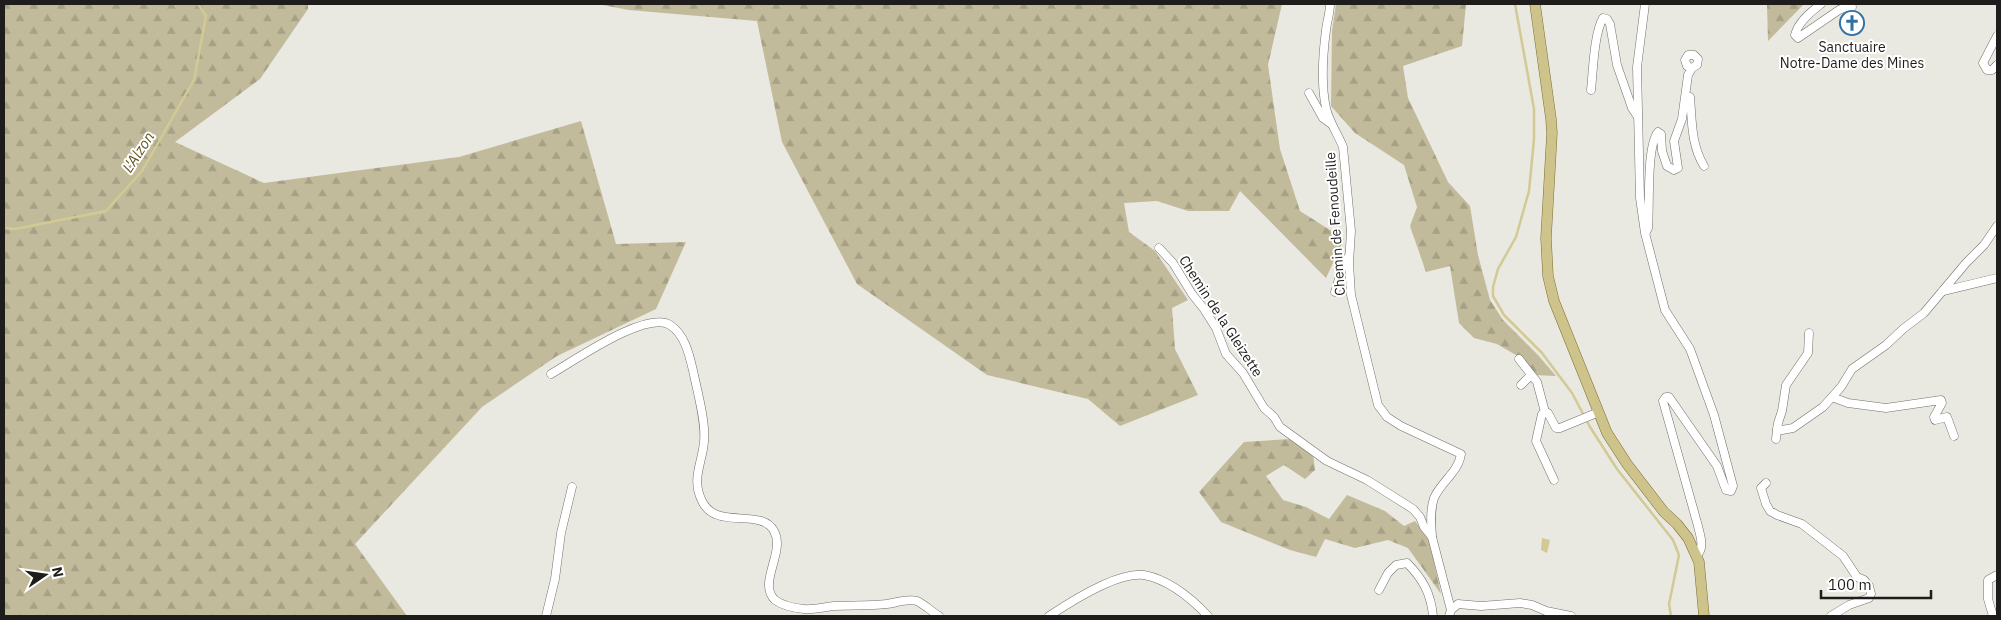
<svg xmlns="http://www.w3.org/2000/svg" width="2001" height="620" font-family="'IBM Plex Sans',sans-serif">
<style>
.forest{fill:url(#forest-firs)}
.water{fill:#d3c995}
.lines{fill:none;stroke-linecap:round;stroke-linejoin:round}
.stream{stroke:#d3c995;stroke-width:2.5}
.minor-casing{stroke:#71706a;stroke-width:9}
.major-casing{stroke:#7c6f30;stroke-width:11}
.minor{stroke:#fff;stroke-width:8}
.major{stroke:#cec38a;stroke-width:10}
.labels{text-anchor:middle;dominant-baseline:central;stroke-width:4;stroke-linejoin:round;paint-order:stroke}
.poi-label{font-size:14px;fill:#1e1d1b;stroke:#fff}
.street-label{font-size:14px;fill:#1e1d1b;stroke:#fff}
.water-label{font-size:15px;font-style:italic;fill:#62561c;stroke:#fff}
</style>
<defs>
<pattern id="forest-firs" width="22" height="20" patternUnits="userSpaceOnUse" patternTransform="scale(1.25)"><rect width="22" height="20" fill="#c2bb9b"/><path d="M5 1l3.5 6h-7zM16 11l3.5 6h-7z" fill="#a6a085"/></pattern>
</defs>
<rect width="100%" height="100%" fill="#e9e8e1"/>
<g class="forest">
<polygon points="4,4 308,4 308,9 260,79 175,142 264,183 459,157 581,121 616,244 686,242 656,309 557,356 482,407 355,544 407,616 4,616"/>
<polygon points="597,4 1282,4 1268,65 1280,149 1300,211 1344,239 1326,278 1240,191 1229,211 1188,211 1157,201 1124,203 1129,232 1155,251 1188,300 1172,308 1175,349 1198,395 1120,426 1088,399 987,375 857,284 782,142 757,21 629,10"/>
<polygon points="1336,4 1466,4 1462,46 1403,66 1408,98 1448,182 1470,206 1478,255 1490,300 1503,320 1538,355 1556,376 1534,375 1521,358 1497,344 1474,338 1459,323 1450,266 1426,272 1410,226 1417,207 1404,165 1355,133 1331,106 1332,31"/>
<polygon points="1767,4 1804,4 1768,41"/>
<polygon points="1290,439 1313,455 1315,470 1305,479 1284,465 1266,476 1283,500 1306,507 1329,519 1347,495 1385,511 1404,526 1415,521 1429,540 1441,594 1408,548 1388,540 1355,548 1325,539 1316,557 1290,550 1221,522 1199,492 1244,442"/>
</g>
<polygon class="water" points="1542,538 1550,540 1547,553 1541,550"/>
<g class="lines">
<g class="stream">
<polyline points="1515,4 1534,109 1534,139 1529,191 1516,237 1498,269 1493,287 1493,296 1504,315 1542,353 1572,393 1590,427 1617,469 1673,540 1679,555 1669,604 1671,616"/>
<polyline points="4,228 15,229 106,211 142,171 194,80 206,16 198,4"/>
</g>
<defs>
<g id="minor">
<path d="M1330,4C1330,13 1327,21 1326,30C1323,53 1321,85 1326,108C1329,122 1338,134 1343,147L1351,231L1349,263L1351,295L1378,405L1387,417L1401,426L1461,454C1459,471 1441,482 1434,498C1430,510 1431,524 1432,537"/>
<path d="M1645,4L1637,67L1640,198L1645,233L1665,310L1690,349L1714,415L1733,486L1731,491L1726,490L1717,466L1669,397H1666L1663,401L1698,526C1700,535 1705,548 1697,555"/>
<path d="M1821,4C1811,12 1798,22 1795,35L1798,38L1839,10L1846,7H1852"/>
<polyline points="1997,36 1983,63 1987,70 1992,70 1997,65"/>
<path d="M1591,90C1593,72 1594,33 1603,18L1607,19L1610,24L1617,65L1632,108L1638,117"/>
<polyline points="1309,93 1323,118 1330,123"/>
<path d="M1690,97C1692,120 1691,145 1704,166"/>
<path d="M1646,232L1648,228C1650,207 1646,147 1658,132L1661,134L1662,151L1667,166L1674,170L1678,168L1674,141L1682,119L1688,75L1692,68L1697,65L1698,59L1694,55H1688L1685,60L1687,66L1692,68"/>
<polyline points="1159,248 1173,263 1192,294 1204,309 1216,328 1226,354 1243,373 1264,408 1274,417 1280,427 1327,461 1367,480 1394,497 1413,509 1420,517 1424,527 1432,537 1451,610"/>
<polyline points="1943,291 1997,278"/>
<path d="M1335,292C1339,282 1341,264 1348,257"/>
<polyline points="1519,359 1537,382 1545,412"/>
<path d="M551,374C574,361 646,310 670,325C686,335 690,358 694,375C698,394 706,423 704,442C702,464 691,479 702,501C716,531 761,507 774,531C786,552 757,583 775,600C783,606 794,608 804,609C813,610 824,607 834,606C851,605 869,606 887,604C896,603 907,598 917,601C924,604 932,612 939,616"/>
<polyline points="1521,385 1531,375"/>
<polyline points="1832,397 1848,403 1886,408 1941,400 1942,403 1934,417 1935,420 1947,417 1954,436"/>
<polyline points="1777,429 1782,430 1793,428 1823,407 1841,387 1852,369 1886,345 1903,329 1924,313 1966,263 1984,245 1997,226"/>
<polyline points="1776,439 1778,423 1782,411 1786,385 1808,353 1809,333"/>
<polyline points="1554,480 1536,441 1542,414 1545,412 1548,413 1556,428 1560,428 1599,412"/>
<polyline points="1766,483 1761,488 1766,504 1770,511 1777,515 1802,524 1843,556 1857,577 1864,580 1869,586 1871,594 1869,598 1849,605 1831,616"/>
<path d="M1379,590L1388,573L1396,565L1407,563C1423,579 1431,594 1433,616"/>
<polyline points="546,616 555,579 561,533 572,487"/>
<path d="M1049,616C1070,602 1118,571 1144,575C1170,580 1191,598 1208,616"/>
<polyline points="1449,616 1451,610 1458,604 1481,606 1520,603 1532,605 1546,611 1571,616"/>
<polyline points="1993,616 1988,599 1988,580 1997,575"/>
</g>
<polyline id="major" points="1535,4 1551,119 1552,133 1546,238 1548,276 1554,301 1607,433 1627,464 1664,512 1677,524 1688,538 1699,562 1704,616"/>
</defs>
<use href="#minor" class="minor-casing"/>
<use href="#major" class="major-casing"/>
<use href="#minor" class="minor"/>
<use href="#major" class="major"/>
</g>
<defs>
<symbol id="church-ring" viewBox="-11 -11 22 22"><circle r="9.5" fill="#fff" stroke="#3170a7" stroke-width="1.5"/><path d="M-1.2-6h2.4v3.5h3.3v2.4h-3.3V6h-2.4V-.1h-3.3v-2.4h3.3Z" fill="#3170a7"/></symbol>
</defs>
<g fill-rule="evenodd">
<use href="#church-ring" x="1838" y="9" width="28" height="28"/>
</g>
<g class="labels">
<g class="poi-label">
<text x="1852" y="47">Sanctuaire<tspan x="1852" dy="16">Notre-Dame des Mines</tspan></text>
</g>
<g class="street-label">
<text transform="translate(1335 224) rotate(-94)">Chemin de Fenoudeille</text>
<text transform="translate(1221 316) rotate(57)">Chemin de la Gleizette</text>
</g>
<g class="water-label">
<text transform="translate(138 152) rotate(-57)">L'Alzon</text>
</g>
</g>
<rect width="2001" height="620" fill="none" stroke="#1e1d1b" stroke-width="10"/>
<g transform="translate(45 575) rotate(77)" stroke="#ffffff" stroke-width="4" paint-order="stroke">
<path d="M0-4L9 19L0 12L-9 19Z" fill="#1e1d1b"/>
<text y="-8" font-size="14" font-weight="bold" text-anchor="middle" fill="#1e1d1b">N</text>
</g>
<path d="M1821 590v8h110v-8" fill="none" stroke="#1e1d1b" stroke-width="2.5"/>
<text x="1828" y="590" font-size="15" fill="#1e1d1b" stroke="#ffffff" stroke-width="4" paint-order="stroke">100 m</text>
</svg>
